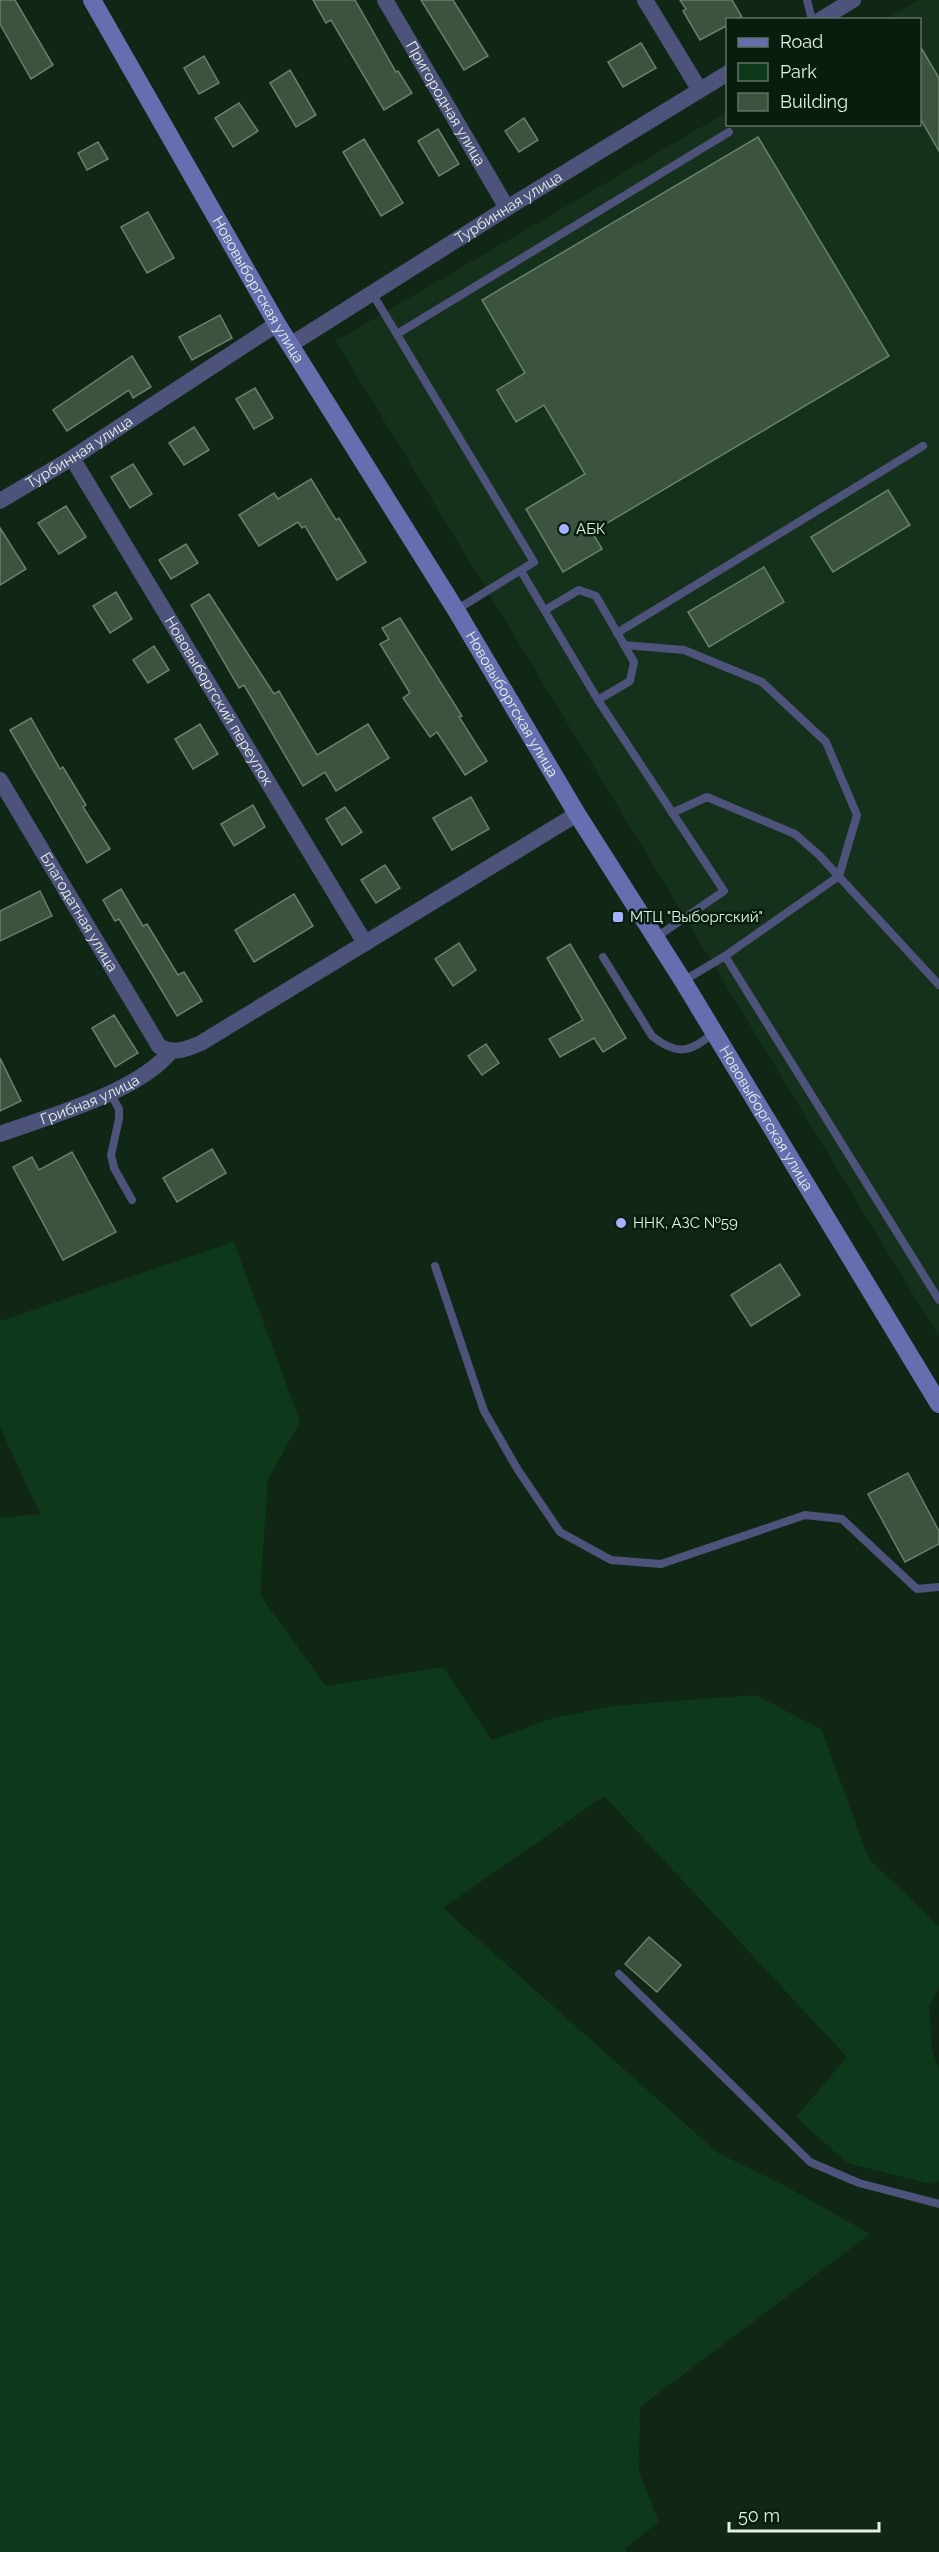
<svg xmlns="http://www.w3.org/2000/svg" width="939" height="2552" font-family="Raleway,sans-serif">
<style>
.built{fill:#15311c}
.green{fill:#0e381a}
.building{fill:#3b533f;stroke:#68816c;stroke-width:1.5}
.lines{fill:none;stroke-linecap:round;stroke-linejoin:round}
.lane{stroke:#4d537b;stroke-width:8}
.street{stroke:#4d537b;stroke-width:16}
.secondary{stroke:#656eaf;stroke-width:18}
.poi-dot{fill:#a5b1fc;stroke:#071d0d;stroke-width:2}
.labels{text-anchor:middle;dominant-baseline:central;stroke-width:5;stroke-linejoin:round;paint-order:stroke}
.street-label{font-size:15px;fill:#e5f2e7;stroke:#071d0d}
.poi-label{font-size:15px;fill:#e5f2e7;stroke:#071d0d;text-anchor:start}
</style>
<rect width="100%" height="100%" fill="#112716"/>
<polygon class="built" points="919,0 939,0 939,1337 336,341 727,112 728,124 920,124 920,20 885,19"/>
<polygon class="green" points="234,1242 300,1422 268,1479 260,1595 326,1686 443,1667 492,1740 550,1719 612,1706 755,1695 821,1729 869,1859 939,1926 939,1987 929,2006 932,2051 939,2069 939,2181 931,2184 847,2163 796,2117 847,2057 604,1796 443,1908 718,2153 787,2187 870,2234 640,2407 639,2472 659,2522 625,2548 626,2552 0,2552 0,1518 40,1514 0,1427 0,1321"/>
<g class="building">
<polygon points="0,0 15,0 53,65 31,79 0,24"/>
<polygon points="313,0 355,0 396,72 398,71 412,93 384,110 331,20 326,23"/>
<polygon points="421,0 453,0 488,56 464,70"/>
<polygon points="680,0 732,0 742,17 728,20 728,25 700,40 683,11 686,9"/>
<polygon points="641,43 656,68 623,87 608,62"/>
<polygon points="920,46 939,78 939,151 920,118"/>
<polygon points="204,56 219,83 199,94 184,68"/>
<polygon points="290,70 316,115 296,127 270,83"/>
<polygon points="239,103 258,131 233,147 215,118"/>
<polygon points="524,118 538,140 519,152 505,131"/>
<polygon points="438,129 459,164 439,176 418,141"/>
<polygon points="758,137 889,356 592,532 602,549 563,572 526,509 585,474 544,405 516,422 497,390 525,373 482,300"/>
<polygon points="364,139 403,203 381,216 343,152"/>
<polygon points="98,142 108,159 87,170 78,153"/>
<polygon points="148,212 174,258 147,273 121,227"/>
<polygon points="220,315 232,338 192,360 179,337"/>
<polygon points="132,356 151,387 133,398 129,390 67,431 53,410"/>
<polygon points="255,388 273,418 254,429 236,399"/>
<polygon points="194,427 209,450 184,465 169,443"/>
<polygon points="133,464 152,494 130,508 111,477"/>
<polygon points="311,479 336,520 339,518 366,562 337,580 305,526 302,528 298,522 259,546 239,515 274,493 278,499"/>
<polygon points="888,490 910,525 833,572 811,537"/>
<polygon points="66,506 86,537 59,554 38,523"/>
<polygon points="0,528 26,569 0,585"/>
<polygon points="186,544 198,563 171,579 159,560"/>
<polygon points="764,567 784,602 709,647 688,612"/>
<polygon points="116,592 132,619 110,633 93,606"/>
<polygon points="209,594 274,694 279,691 317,755 368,724 389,758 336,791 325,772 303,786 244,685 239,688 191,605"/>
<polygon points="400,618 462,716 459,717 487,761 465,775 437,732 430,737 403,698 410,693 380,644 389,639 382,628"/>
<polygon points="154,646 169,670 148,683 133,660"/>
<polygon points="31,718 60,769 63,767 86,805 83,807 110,849 87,863 10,730"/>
<polygon points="200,724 218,754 193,769 175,739"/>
<polygon points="471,797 489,829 452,850 433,818"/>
<polygon points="253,805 265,827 234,846 221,824"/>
<polygon points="345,807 362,832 342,845 326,819"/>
<polygon points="385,865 400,888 376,903 361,880"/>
<polygon points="121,889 143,926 147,924 178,975 184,972 202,1001 177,1016 119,919 115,921 103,900"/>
<polygon points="40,891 52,916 0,941 0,911"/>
<polygon points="294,894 313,926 254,962 235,930"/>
<polygon points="459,943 476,970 453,986 435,959"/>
<polygon points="570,944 626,1038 603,1052 594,1038 560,1057 549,1039 583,1020 547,958"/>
<polygon points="114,1015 138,1053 115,1067 92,1028"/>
<polygon points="486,1044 499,1063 482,1075 468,1056"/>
<polygon points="0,1058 21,1101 0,1111"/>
<polygon points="212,1149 226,1173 177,1202 163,1178"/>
<polygon points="72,1152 116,1232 63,1260 13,1167 32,1157 39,1170"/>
<polygon points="780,1264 800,1295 751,1326 731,1295"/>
<polygon points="908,1473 939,1531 939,1544 905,1562 868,1494"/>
<polygon points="649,1937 681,1965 657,1992 625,1964"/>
</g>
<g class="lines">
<g class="lane">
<polyline points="807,0 812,20"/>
<polyline points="372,293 534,562 456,610"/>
<polyline points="397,334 729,132"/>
<polyline points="521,571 598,700 724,891 655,938"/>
<polyline points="545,610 579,590 596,596 634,662 630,681 598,700"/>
<polyline points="617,633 923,446"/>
<polyline points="624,645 684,650 762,682 826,742 857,815 839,876 725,956"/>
<polyline points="672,813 707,797 795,834 819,855 939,985"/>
<path d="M603,957L652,1036C677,1056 691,1053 714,1032"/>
<polyline points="683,981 725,956 939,1300"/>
<polyline points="110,1093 119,1109 119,1119 111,1155 114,1168 132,1200"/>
<polyline points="435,1266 484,1411 518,1470 560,1532 611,1560 661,1564 805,1515 842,1519 917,1589 939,1587"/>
<polyline points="619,1974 810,2162 859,2183 939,2204"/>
</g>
<g class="street">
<path id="s1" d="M385,0L507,208"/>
<polyline points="645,0 699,89"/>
<polyline points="820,20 853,0"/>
<path id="s2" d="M290,345L507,208L728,73"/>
<path id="s3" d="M72,458L365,943"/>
<path id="s4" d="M0,501L72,458L277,324"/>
<path id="s5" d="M0,780L159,1046C173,1055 187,1049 201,1043L577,814"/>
<path id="s6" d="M0,1134C49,1116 139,1092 171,1051"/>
</g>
<path class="secondary" id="s7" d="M92,0L277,324L456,610L577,814L683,981L939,1404"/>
</g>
<g class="poi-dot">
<circle cx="564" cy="529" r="6"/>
<rect x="612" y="911" width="12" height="12" rx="3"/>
<circle cx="621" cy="1223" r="6"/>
</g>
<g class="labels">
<g class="street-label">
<text stroke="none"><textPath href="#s1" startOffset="120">Пригородная улица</textPath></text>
<text stroke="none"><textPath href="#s2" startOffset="258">Турбинная улица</textPath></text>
<text stroke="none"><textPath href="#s7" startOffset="334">Нововыборгская улица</textPath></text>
<text stroke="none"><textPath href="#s4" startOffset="93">Турбинная улица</textPath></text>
<text stroke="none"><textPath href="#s3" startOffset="284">Нововыборгский переулок</textPath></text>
<text stroke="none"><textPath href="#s7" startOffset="820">Нововыборгская улица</textPath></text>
<text stroke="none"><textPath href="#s5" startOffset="154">Благодатная улица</textPath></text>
<text stroke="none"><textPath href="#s6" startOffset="96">Грибная улица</textPath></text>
<text stroke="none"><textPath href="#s7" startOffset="1306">Нововыборгская улица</textPath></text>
</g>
<g class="poi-label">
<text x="576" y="529">АБК</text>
<text x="630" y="917">МТЦ "Выборгский"</text>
<text x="633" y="1223">ННК, АЗС №59</text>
</g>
</g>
<rect x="726" y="18" width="195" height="108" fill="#071d0d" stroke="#607264" stroke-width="1.5"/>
<rect x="738" y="38" width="30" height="9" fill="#656eaf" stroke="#607264" stroke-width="1.5"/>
<text x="780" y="48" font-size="18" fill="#e5f2e7">Road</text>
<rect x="738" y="63" width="30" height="18" fill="#0e381a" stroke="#607264" stroke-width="1.5"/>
<text x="780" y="78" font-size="18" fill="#e5f2e7">Park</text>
<rect x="738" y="93" width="30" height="18" fill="#3b533f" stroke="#607264" stroke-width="1.5"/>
<text x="780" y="108" font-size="18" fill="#e5f2e7">Building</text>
<path d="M729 2522v9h150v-9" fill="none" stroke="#e5f2e7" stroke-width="3"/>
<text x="738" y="2522" font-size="18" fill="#e5f2e7" stroke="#071d0d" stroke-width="4.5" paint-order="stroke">50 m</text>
</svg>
